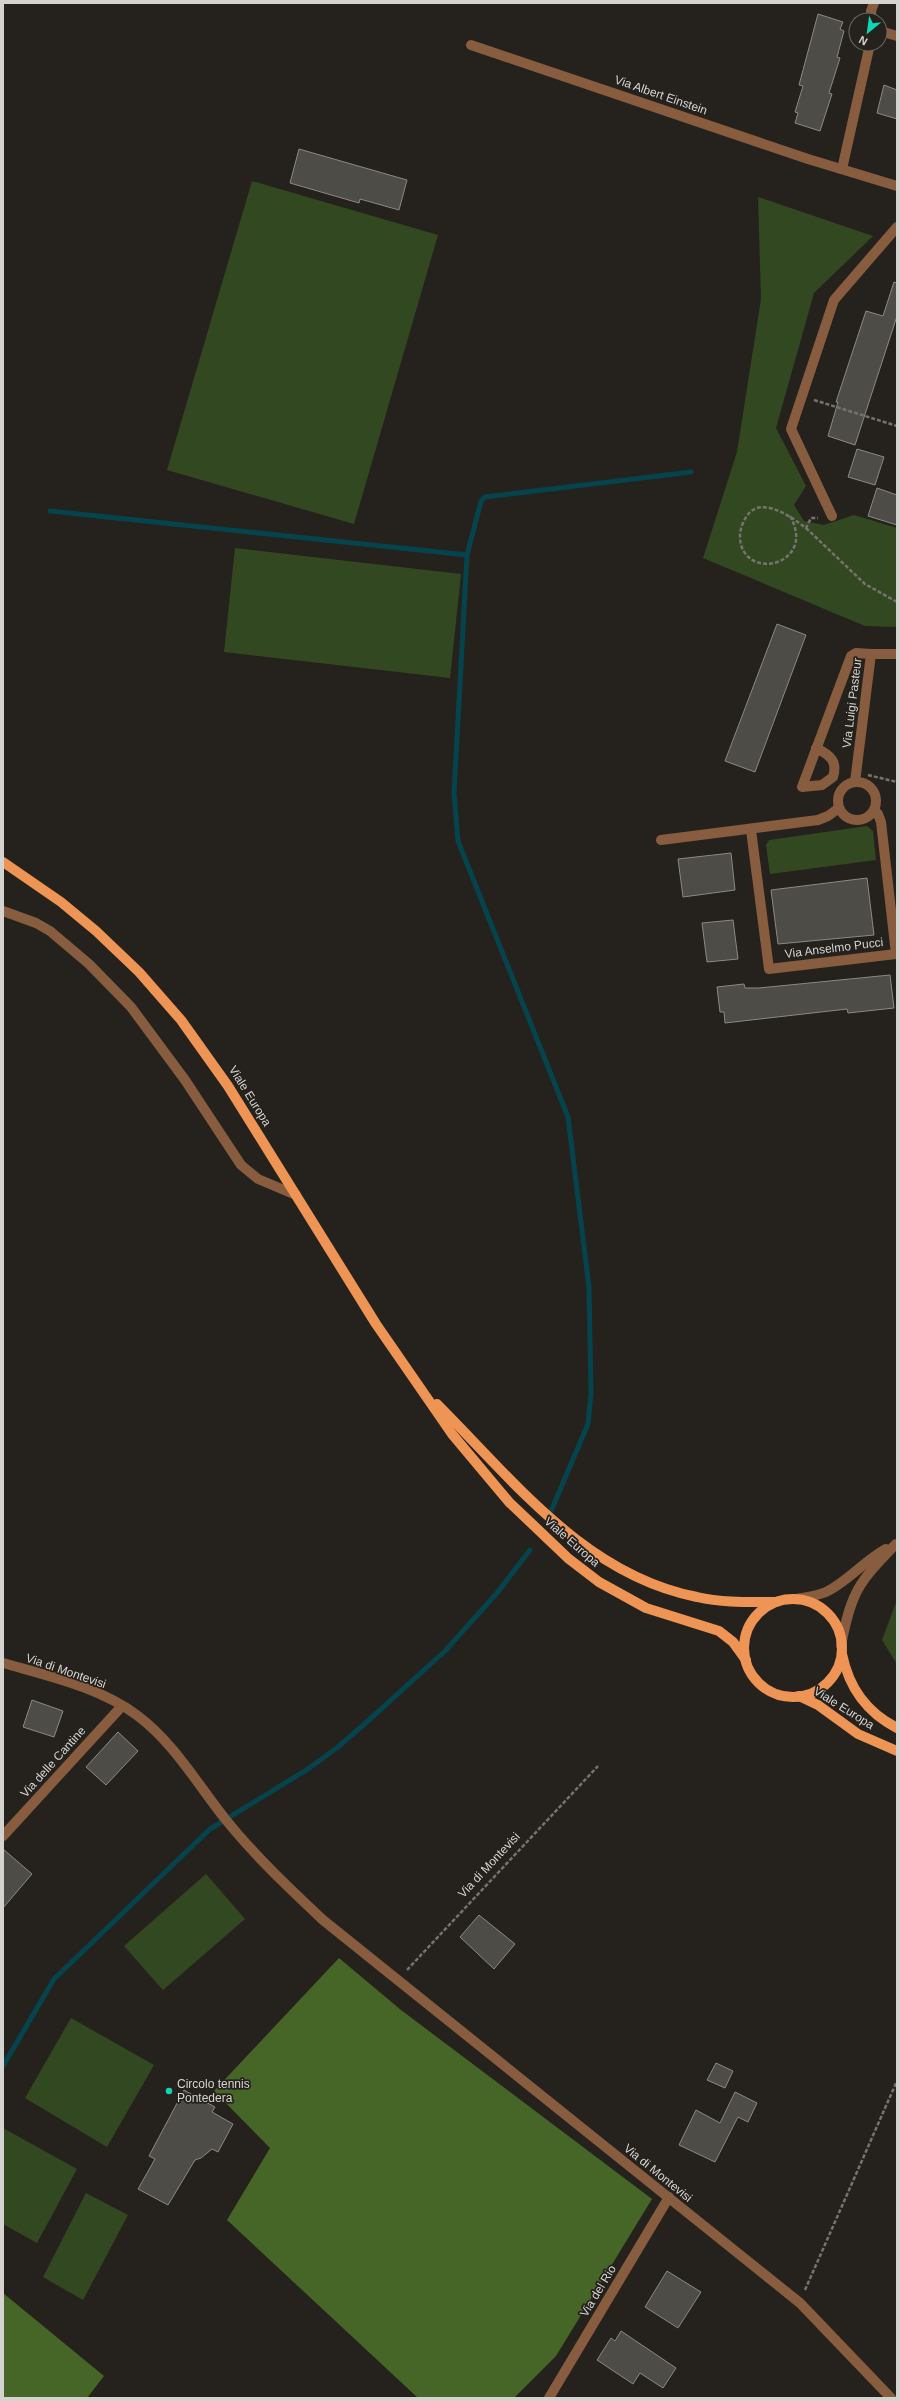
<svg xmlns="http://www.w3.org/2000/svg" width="900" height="2401" font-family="Arial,sans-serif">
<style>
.green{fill:#324821}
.forest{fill:#456627}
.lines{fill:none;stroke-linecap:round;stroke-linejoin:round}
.stream{stroke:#05434d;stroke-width:5}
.building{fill:#4e4c46;stroke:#8b8982}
.path{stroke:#76736f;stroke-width:2.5;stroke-dasharray:4 2;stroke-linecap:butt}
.minor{stroke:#885c3f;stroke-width:10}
.major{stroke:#ee9454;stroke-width:10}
.poi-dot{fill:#10d5b4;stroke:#25221d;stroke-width:1.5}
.labels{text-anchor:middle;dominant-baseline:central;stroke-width:3.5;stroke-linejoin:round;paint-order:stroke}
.street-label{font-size:12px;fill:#d5d3d0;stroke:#25221d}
.poi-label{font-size:12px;fill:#d5d3d0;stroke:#25221d;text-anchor:start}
</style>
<rect width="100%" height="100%" fill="#25221d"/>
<g class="green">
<polygon points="252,181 438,235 354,524 167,470"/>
<polygon points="758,197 873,236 814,293 776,428 806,486 794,505 804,521 824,525 854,515 897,528 897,627 865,626 703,558 737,452 761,299"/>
<polygon points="235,548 461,574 450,678 224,652"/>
<polygon points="867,826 873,831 876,860 770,874 766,845 769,840"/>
<polygon points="897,1600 897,1664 882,1640"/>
<polygon points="206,1874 245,1919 163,1990 124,1946"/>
<polygon points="71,2018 154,2065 107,2147 25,2098"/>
<polygon points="3,2128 77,2169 37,2243 3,2224"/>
<polygon points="86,2193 128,2215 83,2300 43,2277"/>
</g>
<g class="forest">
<polygon points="339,1958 401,2010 652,2199 556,2356 514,2398 418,2398 227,2220 270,2148 214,2091"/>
<polygon points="3,2293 104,2376 87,2398 3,2398"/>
</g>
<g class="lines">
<g class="stream">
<polyline points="50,511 467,555 454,793 458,841 568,1117 589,1287 591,1394 588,1424 551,1511"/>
<polyline points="467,555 481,501 485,497 691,472"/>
<polyline points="3,2066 54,1979 210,1829 308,1769 338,1747 369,1720 445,1651 497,1593 530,1550"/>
</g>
</g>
<g class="building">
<polygon points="818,14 843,22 840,29 844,31 837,57 840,58 829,93 832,94 820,131 795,123 798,113 795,112 803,86 799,85"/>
<polygon points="884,85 897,90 897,119 877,113"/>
<polygon points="299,149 407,180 399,210 360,199 359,203 290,183"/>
<polygon points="894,282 897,283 897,316 855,445 828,436 838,402 836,402 866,311 883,316"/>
<polygon points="857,449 884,457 875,485 848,477"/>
<polygon points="877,488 897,495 897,525 868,516"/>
<polygon points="777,624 806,635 755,772 725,761"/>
<polygon points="731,853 735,890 683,897 678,859"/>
<polygon points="867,878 874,935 778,944 771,890"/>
<polygon points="733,920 738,959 707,962 702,923"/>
<polygon points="890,975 894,1008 848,1013 847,1009 725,1023 724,1012 720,1012 717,987 744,984 745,988 759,988"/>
<polygon points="32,1700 63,1711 54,1737 23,1727"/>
<polygon points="118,1732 138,1751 106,1785 86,1767"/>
<polygon points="3,1849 32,1874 3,1908"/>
<polygon points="479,1915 515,1944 494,1969 460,1937"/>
<polygon points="716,2063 733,2071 725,2088 707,2080"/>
<polygon points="184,2090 215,2107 212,2112 233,2124 218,2152 212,2149 201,2158 195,2160 168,2205 138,2189 155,2159 149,2156"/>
<polygon points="735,2092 757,2103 748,2122 738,2117 715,2162 679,2145 696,2110 720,2123"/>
<polygon points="667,2271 701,2292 678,2328 645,2307"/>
<polygon points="621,2331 676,2368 663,2388 640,2373 633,2384 597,2360 611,2338 615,2341"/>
</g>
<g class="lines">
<g class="path">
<polyline points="814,400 897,426"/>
<path d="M790,516C816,562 752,581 741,545C739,536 740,529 744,521C757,492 790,516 806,528L811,518H818"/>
<polyline points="806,528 865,584 897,602"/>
<polyline points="868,775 897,782"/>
<polyline points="407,1970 598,1766"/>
<polyline points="805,2290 897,2081"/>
</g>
<g class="minor">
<polyline points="872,20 871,11 874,3"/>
<polyline points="880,31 897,36"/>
<polyline points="471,45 808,159 897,186"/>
<polyline points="842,169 870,44"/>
<polyline points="832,516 791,429 834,300 897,227"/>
<path d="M816,748C830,755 838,761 833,777L822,785L802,787L851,656L856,653L871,654"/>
<circle cx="857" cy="801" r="19"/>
<polyline points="855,782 871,654 897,654"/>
<polyline points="751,830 769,969 896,954 881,822 878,814 874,810"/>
<polyline points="661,840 818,820 828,816 839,808"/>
<polyline points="3,911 36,923 50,931 89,964 131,1007 185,1080 241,1165 258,1179 296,1195"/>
<path d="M796,1599C806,1597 817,1596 826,1592C846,1583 864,1561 886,1549"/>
<path d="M841,1646C851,1592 858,1583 896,1544"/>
<path d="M3,1663C48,1676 100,1687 138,1716C174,1743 198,1785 226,1820C255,1856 289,1888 323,1920L800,2303L891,2398"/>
<polyline points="3,1836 122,1706"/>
<polyline points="549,2398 669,2197"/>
</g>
<g class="major">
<polyline points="3,862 61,902 96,931 139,972 181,1020 228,1086 376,1324 452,1434 509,1502 569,1559 599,1582 646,1608 719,1631 733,1642 746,1660"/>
<path d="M437,1404C514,1481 585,1575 697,1597C723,1603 749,1602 776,1602"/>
<circle cx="793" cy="1648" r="49"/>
<path d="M842,1654C849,1688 866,1712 897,1728"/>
<polyline points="799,1696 818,1705 858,1734 897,1751"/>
</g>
</g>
<circle class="poi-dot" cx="169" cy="2091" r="4"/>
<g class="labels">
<g class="street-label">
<text transform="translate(661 95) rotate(19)">Via Albert Einstein</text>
<text transform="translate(852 703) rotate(-83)">Via Luigi Pasteur</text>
<text transform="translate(834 948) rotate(-7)">Via Anselmo Pucci</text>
<text transform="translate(250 1096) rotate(58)">Viale Europa</text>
<text transform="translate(572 1542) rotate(41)">Viale Europa</text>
<text transform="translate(66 1671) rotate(19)">Via di Montevisi</text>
<text transform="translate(844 1708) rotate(32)">Viale Europa</text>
<text transform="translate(53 1762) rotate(-48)">Via delle Cantine</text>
<text transform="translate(489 1865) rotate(-47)">Via di Montevisi</text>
<text transform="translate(658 2173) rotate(39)">Via di Montevisi</text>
<text transform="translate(598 2291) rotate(-59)">Via del Rio</text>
</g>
<g class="poi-label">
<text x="177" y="2084">Circolo tennis<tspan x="177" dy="14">Pontedera</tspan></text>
</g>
</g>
<rect width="900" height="2401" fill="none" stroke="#d5d3d0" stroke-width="8"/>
<g transform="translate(868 32) rotate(209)"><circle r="19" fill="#25221d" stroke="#6b6965"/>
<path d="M0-3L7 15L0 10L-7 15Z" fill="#10d5b4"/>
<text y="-6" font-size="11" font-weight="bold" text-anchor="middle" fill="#d5d3d0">N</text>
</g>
</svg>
